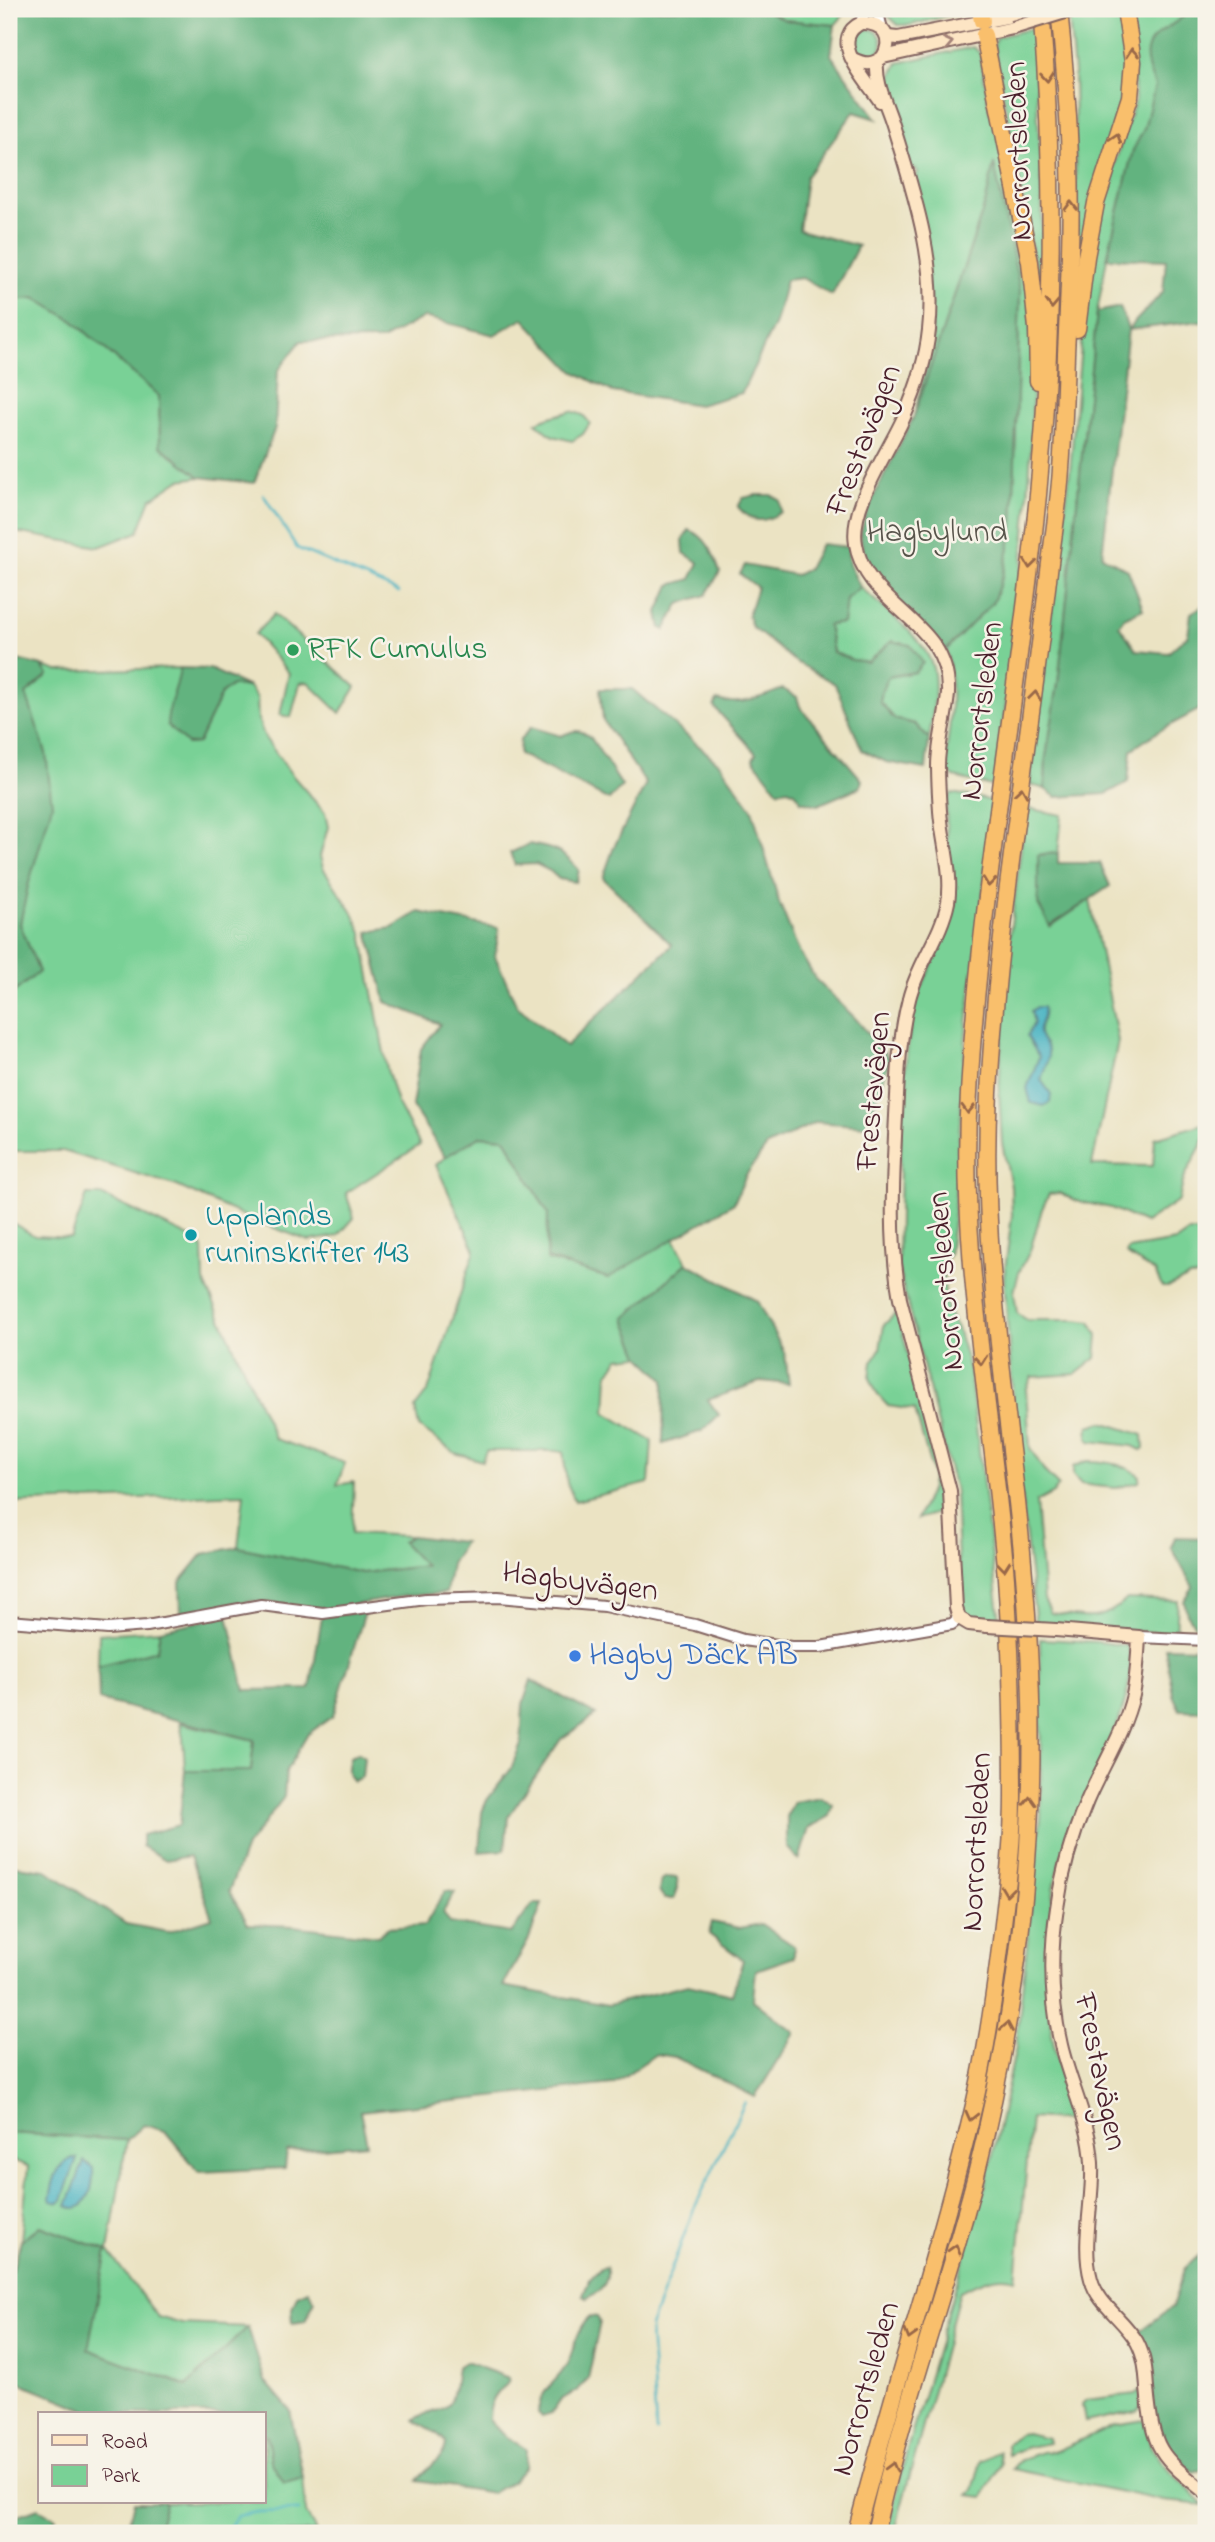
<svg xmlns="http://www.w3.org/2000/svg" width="1215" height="2542" font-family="'Indie Flower',sans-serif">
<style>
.green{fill:#79d196;stroke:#627860;stroke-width:2}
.forest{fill:#62b37f;stroke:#566955;stroke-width:2}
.water{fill:#46b3c2;stroke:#486976;stroke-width:2}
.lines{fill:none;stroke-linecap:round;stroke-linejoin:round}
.stream{stroke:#46b3c2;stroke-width:2.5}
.tertiary-casing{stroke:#826460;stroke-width:14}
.secondary-casing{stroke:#826460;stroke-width:16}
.motorway-casing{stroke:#826460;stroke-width:19}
.tertiary{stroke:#fff;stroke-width:10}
.secondary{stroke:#fde5c4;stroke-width:12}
.motorway{stroke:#f9bf6c;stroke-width:16}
.secondary-bridge-casing{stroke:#826460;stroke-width:16;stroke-linecap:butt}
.secondary-bridge{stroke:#fde5c4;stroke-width:12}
.oneway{stroke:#a48278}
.oneway2{stroke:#996748}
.leisure-dot{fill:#2e9e5b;stroke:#f7f3e8;stroke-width:2.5}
.culture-dot{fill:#0f9aa8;stroke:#f7f3e8;stroke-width:2.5}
.shop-dot{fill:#3f7fe0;stroke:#f7f3e8;stroke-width:2.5}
.labels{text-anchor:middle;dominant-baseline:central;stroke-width:5;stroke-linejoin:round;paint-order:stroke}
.street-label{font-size:32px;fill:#4a1f2b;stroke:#f7f3e8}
.park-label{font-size:32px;fill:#58544b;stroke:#f7f3e8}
.leisure-label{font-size:32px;fill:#27864d;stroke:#f7f3e8;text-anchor:start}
.culture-label{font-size:32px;fill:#0d838f;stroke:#f7f3e8;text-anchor:start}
.shop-label{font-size:32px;fill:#366cbe;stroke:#f7f3e8;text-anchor:start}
</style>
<rect width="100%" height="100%" fill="#f7f3e8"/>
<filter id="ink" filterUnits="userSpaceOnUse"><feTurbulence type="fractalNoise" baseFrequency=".0143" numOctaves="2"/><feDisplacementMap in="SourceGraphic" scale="14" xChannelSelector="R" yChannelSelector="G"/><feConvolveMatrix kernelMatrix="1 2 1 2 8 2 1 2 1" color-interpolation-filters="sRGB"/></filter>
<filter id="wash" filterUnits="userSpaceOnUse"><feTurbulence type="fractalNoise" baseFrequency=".00686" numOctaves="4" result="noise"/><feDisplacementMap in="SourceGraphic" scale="28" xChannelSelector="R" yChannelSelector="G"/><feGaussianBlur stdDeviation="1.57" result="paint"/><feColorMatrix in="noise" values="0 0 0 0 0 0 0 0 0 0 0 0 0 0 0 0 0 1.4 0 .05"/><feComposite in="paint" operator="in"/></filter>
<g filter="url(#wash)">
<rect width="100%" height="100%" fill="#ebe3c3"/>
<g class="green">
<polygon points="764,9 849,9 835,25 785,20"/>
<polygon points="881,9 973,9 911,25 898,25"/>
<polygon points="1091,9 1119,9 1128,47 1123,99 1077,265 1074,73 1069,17"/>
<polygon points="1129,9 1192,9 1190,11 1206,91 1133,150 1107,258 1097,312 1058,684 1046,757 1045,789 1029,784 1070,472 1083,323 1095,235 1107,187 1135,101"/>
<polygon points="1033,28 1042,194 1042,304 994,46 997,37"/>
<circle cx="868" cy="43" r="14"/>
<path d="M973,47L980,53L990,113L995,115C1009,184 1028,255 1031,325C1039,479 1013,633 996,787L954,777L947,771C944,754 949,738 950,721C952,698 952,672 946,650L993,602L1003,575L1013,530L1020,290L994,165L986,201L914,416L933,338L914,181L918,172L916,169L911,170L885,89L898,63Z"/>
<polygon points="35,298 72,320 159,396 160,446 200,477 179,480 151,499 138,532 99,547 9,531 9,476 12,474 11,453 9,447 9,300"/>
<path d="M571,411L583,415L590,423L583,434L572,441L553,436L536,423C547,416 558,416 571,411Z"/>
<path d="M860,587C883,609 925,637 933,668C938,690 932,717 929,739L915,724L895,719L880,702L882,690L888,677L915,672L892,641L868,662L852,660L833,652L828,625L843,623L846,599Z"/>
<polygon points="274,614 356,687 340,713 308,682 300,683 291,717 280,715 289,673 255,634"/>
<polygon points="42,666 58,671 180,668 179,681 171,704 188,744 198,743 221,694 232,685 249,687 257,698 258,719 265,738 292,775 325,813 328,827 320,856 323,868 353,913 362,933 387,1069 397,1103 420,1145 346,1193 354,1218 338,1236 309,1241 253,1220 177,1186 63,1151 9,1151 9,996 39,972 20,924 46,753 25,694 48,675"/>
<path d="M952,793L994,801L966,1033L954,1211L949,1255L942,1264L947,1311L957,1328L969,1369L1000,1622C983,1621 968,1624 960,1606L955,1490L898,1267L901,1114L906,1059L912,1015L920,991L953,919L955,903L947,846L946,802Z"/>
<path d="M1026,808L1062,815L1058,853L1038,855L1051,926L1090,900L1118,1041L1092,1165L1153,1166L1155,1138L1203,1124L1206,1116V1136L1184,1178L1179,1200L1145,1223L1111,1208L1076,1201L1060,1193L1049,1194L1042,1209L1030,1251L1019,1272L1014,1292L1017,1313L1027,1320H1076L1091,1322L1098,1335L1096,1358L1076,1374L1032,1377L1026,1390L1030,1448L1045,1472L1059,1486L1053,1493L1036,1502L1044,1600L1051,1613C1086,1617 1099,1625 1127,1599L1178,1601L1176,1634L1036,1624L1018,1467L1004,1277L1012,1215L1011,1186L1002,1143L999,1092L1005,973Z"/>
<polygon points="480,1136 505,1138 548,1213 547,1260 608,1278 673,1237 687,1263 625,1318 640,1356 619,1358 608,1374 606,1413 652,1441 649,1483 575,1501 567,1483 563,1451 486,1451 482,1461 455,1453 419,1427 415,1408 428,1391 475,1250 436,1165 445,1157"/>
<polygon points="87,1195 101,1195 196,1240 203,1248 204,1281 275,1439 345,1463 337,1485 354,1482 352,1533 411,1536 402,1542 426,1566 362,1573 238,1547 244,1494 9,1503 9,1221 35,1236 71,1238"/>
<polygon points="1189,1232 1200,1232 1206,1235 1206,1277 1189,1277 1168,1287 1162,1287 1155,1272 1126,1254 1128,1249 1176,1241"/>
<polygon points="897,1312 945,1494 944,1511 917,1519 930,1491 933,1475 915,1410 888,1406 877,1394 870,1378 872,1362 880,1349 884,1325"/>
<polygon points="1102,1422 1143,1435 1144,1448 1141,1450 1133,1446 1090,1441 1088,1436 1089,1426"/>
<path d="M1087,1461C1106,1461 1125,1464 1140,1476L1139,1482L1116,1488L1095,1486L1081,1484L1073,1475V1467Z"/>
<polygon points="160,1630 157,1650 98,1666 99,1634"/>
<path d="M1040,1639L1100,1642L1127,1646C1147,1691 1076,1812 1060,1860C1057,1872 1055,1885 1053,1896C1045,1940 1046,1990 1052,2034C1056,2063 1069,2093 1077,2121L1031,2118L1016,2279C995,2273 979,2282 960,2291L894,2533H887L907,2450L987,2181L1016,2047L1041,1815Z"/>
<polygon points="180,1723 254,1740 251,1771 185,1771 183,1738"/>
<polygon points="9,2133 127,2140 108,2251 158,2317 182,2324 248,2327 187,2386 87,2349 107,2251 40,2226 21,2241 28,2166 9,2159"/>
<polygon points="1140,2390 1141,2407 1137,2411 1085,2422 1082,2404 1086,2400 1135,2394"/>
<polygon points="1145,2420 1151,2447 1170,2472 1205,2505 1164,2501 1012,2469 1021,2459 1042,2452 1056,2451 1114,2425"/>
<polygon points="1026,2433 1048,2438 1049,2443 1027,2447 1008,2455 1007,2444 1018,2434"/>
<polygon points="264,2434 267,2436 271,2461 284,2483 303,2478 306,2512 316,2532 157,2533 165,2502 264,2502"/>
<polygon points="999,2451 1001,2464 983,2497 968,2495 973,2490 981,2461"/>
</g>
<g class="forest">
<polygon points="9,9 764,9 785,20 835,25 831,55 877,119 854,112 806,177 799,230 858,246 832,295 802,278 786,280 775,323 742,393 699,405 613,392 573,371 523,318 494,335 424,317 382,340 301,341 278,371 275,428 254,483 200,477 160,446 159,396 72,320 35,298 9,300"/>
<path d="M1192,9H1206V323L1199,321L1128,330L1102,556L1128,570L1143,609L1124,618L1119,625L1136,650L1168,653L1188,635L1191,613L1206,604V706L1159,731L1131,750L1128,782L1106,794L1056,797L1045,789L1046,757L1058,684L1097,312L1120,307L1128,329L1163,292L1166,260L1107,258L1133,150L1144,129L1155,85C1130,34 1165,36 1192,9Z"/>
<polygon points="994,163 1020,290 1013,530 1003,575 993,602 946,650 887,591 865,561 860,535 867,510 914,416 986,201"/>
<path d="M756,495H771L780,500L781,512C763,524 752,523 738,507L743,498Z"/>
<path d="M689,530C707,536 714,555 720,572L706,595L679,604L665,630L661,628L658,612L670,585L691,579L699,563L684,553L683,540Z"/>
<polygon points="821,544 848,547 849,564 860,587 846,599 843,623 828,625 833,652 852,660 868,662 892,641 910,645 923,663 915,672 888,677 882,690 880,702 894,719 915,724 929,739 926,769 886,762 862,750 835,684 793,660 752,627 748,615 757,587 740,574 745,565 796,575 808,569"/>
<polygon points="9,658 42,666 48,675 26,694 46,753 52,805 28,886 20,924 39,972 9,996"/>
<path d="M180,668L210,669L249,687L232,685L221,694L198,743L187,744L167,725C167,705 178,688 180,668Z"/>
<polygon points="600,689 632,689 720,764 752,809 779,902 798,949 816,980 855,1018 890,1059 868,1126 816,1122 767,1146 746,1175 734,1203 608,1278 547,1259 548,1213 505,1138 480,1136 445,1157 412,1106 421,1049 440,1024 386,1002 368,932 392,928 419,912 499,928 495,956 517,1006 566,1046 672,945 603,878 614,847 646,784 603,720"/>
<path d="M783,689L797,697L800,707L862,780L860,787L818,805L801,801L795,792L788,789L778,791L753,759L756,753L714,707L717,700C741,707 761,697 783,689Z"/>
<path d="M531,727L561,736C574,730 580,728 591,738L622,786L609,800L519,754L520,740Z"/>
<path d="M529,844C553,848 563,851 579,870L576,882L559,879L550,871L536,864L515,865L510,853Z"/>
<polygon points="1058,853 1058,863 1100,863 1110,886 1050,926 1038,904 1038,855"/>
<polygon points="687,1263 757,1301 785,1354 789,1384 762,1381 708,1400 719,1415 702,1431 663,1444 664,1379 640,1356 625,1318"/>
<polygon points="411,1536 464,1542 451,1564 446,1593 406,1596 324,1610 253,1601 223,1605 181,1615 180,1582 203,1554 238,1547 362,1573 425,1566 402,1542"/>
<polygon points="1175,1537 1206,1538 1206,1634 1201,1634 1187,1614 1184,1601 1193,1587 1171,1547"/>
<polygon points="365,1612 333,1716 308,1734 286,1771 284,1797 246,1847 229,1891 248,1924 293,1926 378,1936 387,1928 425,1925 445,1891 455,1892 443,1912 450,1923 511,1933 533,1904 542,1904 528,1941 503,1986 608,2005 688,1985 732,1995 743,1960 709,1934 712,1922 739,1928 761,1924 794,1946 794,1957 756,1970 753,2000 795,2033 755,2097 675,2057 656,2054 613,2084 360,2111 367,2144 287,2151 285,2168 199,2172 165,2131 144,2125 127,2140 9,2133 9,1865 46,1870 126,1924 168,1932 212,1918 190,1856 166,1860 142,1846 142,1835 179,1825 185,1771 251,1771 254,1740 99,1700 98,1666 157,1650 160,1630 228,1615 245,1690 310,1689 322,1616"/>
<polygon points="1165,1647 1206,1648 1206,1711 1180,1710 1173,1695"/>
<polygon points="531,1680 596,1715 561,1739 508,1817 505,1850 479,1852 482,1812 487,1800 511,1769 521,1743 523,1704"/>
<path d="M358,1753L364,1757L362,1777L353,1781C345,1773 348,1767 350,1757Z"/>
<polygon points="821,1797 833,1805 830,1816 809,1828 799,1860 787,1847 787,1816 794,1802"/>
<polygon points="667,1877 677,1878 678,1888 674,1899 665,1899 659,1891 661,1880"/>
<polygon points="40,2226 107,2251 88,2349 187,2386 248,2327 265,2381 290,2410 303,2478 284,2483 271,2461 267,2436 264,2434 264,2414 96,2414 9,2378 9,2280 21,2241"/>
<polygon points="1206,2249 1206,2469 1193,2472 1168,2448 1157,2423 1138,2333 1172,2307 1184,2269"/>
<path d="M606,2267C611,2282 599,2292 587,2298L583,2295L590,2279L601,2268Z"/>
<polygon points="308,2290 315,2300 305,2321 293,2323 292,2308 297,2295"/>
<path d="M591,2316L597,2317L600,2322L588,2379L578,2390L561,2400L552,2413L542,2416L538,2413C540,2388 555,2385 566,2366C575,2349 576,2329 591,2316Z"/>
<path d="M465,2362L509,2378C507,2387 504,2386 498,2392C491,2400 489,2410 489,2420L503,2435L526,2449L525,2467L512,2481L492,2493L417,2481C424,2467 445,2461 446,2443C440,2432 424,2428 414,2420C423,2411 444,2413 450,2402C455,2393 455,2378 457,2367Z"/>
<polygon points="134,2502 165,2502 157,2533 126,2533"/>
<polygon points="39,2508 56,2518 51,2533 9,2533 9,2518"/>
</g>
<g class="water">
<path d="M1037,1007H1043C1046,1020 1037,1024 1039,1033C1040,1039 1045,1043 1047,1048C1051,1057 1043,1071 1041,1080L1051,1094L1050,1102L1044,1106L1031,1103L1027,1088L1039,1057L1027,1036L1034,1023L1031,1011Z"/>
<path d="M73,2158H77L62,2200L59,2203L52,2201L50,2198C54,2180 55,2165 73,2158Z"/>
<path d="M84,2161L93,2168C94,2184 88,2216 67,2206Z"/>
</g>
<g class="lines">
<g class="stream">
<polyline points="263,494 297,548 399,592"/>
<polyline points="656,2431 650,2327 693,2211 745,2102"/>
<polyline points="225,2533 237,2516 258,2512 299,2511"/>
</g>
</g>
</g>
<g filter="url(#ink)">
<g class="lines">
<defs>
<g id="tertiary">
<polyline points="877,9 882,29"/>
<polyline points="861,23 865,9"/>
<polyline points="9,1621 108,1629 147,1626 261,1605 323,1613 426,1599 498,1597 604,1606 695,1625 743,1640 791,1647 820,1647 952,1624 959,1618"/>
<polyline points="1139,1637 1206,1640"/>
</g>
<g id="secondary">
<polyline points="888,37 898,38 1011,16 1036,9"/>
<path d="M853,59C865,65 873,65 883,57L1013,28"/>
<path d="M877,62C875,84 887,105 893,125C913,191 937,260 929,330C926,360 916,390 904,417C888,453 849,506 856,544C866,609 951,620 948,694C946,718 938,742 938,766C938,781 939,796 940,811C942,841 953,873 948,902C941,937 917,965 909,999C899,1037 898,1077 896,1116C893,1177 889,1239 900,1299L950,1491L956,1608L959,1618L969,1624L987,1626"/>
<path d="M880,101C866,80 827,40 861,23C883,22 894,37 883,57"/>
<path d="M1056,1630L1139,1637C1138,1656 1137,1676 1133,1695C1124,1733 1102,1766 1087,1801C1072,1836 1062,1871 1057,1908C1050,1952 1051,2001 1061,2045C1070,2084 1090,2122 1092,2163C1094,2199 1081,2244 1091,2279C1098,2305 1124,2319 1137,2342C1145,2357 1146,2373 1147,2388C1153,2450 1159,2455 1206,2493"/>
</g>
<g id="motorway">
<polyline points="980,9 982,21"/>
<polyline points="984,35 1030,262 1037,328 1038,381"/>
<polyline points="1077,329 1086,257 1096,203 1130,97 1133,62 1125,9"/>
<path d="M856,2533C893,2388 941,2246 975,2101C988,2043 996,1983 1003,1924C1008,1881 1013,1839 1013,1796C1013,1723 1011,1650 1006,1578C993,1416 959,1256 969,1093C980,893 1018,695 1038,495C1054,331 1055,172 1041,9"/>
<path d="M875,2533C901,2412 945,2295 976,2175C1006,2055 1025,1932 1030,1809C1035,1706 1028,1603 1017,1502C1002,1366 981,1230 989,1093C998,918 1029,745 1049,571C1053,537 1059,503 1061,469C1064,431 1065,393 1066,354C1069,290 1072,226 1070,162C1069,111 1064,60 1059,9"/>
</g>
</defs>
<use href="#tertiary" class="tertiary-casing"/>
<use href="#secondary" class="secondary-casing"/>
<use href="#motorway" class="motorway-casing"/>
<use href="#tertiary" class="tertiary"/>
<use href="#secondary" class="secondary"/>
<use href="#motorway" class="motorway"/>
<defs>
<g id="secondary-bridge">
<polyline points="1013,28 1075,9"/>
<polyline points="987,1626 1056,1630"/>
</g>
</defs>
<use href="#secondary-bridge" class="secondary-bridge-casing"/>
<use href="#secondary-bridge" class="secondary-bridge"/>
</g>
<defs><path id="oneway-chevron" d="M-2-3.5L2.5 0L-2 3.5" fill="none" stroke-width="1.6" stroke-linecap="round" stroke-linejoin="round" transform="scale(1.75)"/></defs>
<use class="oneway" href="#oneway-chevron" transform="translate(948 43) rotate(-12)"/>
<g class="oneway2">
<use href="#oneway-chevron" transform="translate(1132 53) rotate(-95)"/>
<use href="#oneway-chevron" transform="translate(1047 77) rotate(85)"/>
<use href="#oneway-chevron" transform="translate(1116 138) rotate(-72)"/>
<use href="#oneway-chevron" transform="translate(1071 206) rotate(-91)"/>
<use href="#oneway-chevron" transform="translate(1052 304) rotate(92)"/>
<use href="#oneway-chevron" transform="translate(1030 564) rotate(97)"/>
<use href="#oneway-chevron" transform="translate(1035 696) rotate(-83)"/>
<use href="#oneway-chevron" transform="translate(1021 792) rotate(-82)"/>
<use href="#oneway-chevron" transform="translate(989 882) rotate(97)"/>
<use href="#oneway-chevron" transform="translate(968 1109) rotate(92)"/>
<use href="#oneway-chevron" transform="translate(981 1360) rotate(84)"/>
<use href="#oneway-chevron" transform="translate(1004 1566) rotate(84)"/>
<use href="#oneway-chevron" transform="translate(1030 1801) rotate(-88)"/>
<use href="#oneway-chevron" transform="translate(1007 1891) rotate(97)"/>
<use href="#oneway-chevron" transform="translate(1007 2027) rotate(-80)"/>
<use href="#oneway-chevron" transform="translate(971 2116) rotate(104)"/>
<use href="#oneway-chevron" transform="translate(955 2249) rotate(-74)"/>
<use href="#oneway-chevron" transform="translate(910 2335) rotate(106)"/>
<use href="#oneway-chevron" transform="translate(892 2467) rotate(-75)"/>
</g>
</g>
<circle class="leisure-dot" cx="293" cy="650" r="7"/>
<circle class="culture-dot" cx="191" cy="1235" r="7"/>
<circle class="shop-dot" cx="575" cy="1656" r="7"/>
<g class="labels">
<g class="street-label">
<text transform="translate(1020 151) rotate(-92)">Norrortsleden</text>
<text transform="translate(865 441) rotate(-69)">Frestavägen</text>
<text transform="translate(983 711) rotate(-83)">Norrortsleden</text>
<text transform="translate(875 1091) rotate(-85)">Frestavägen</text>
<text transform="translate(947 1281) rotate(-95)">Norrortsleden</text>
<text transform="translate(580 1583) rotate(7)">Hagbyvägen</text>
<text transform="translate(978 1842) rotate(-87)">Norrortsleden</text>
<text transform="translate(1099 2072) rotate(78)">Frestavägen</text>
<text transform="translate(867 2389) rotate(-74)">Norrortsleden</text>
</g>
<g class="park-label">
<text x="937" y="533">Hagbylund</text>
</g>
<g class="leisure-label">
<text x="307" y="650">RFK Cumulus</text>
</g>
<g class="culture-label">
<text x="205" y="1217">Upplands<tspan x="205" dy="37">runinskrifter 143</tspan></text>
</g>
<g class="shop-label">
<text x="589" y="1656">Hagby Däck AB</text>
</g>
</g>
<rect width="1215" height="2542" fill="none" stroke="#f7f3e8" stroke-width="35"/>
<rect x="38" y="2412" width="228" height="91" fill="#f7f3e8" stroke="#b29e9c" stroke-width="2"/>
<rect x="52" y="2435" width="35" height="10" fill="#fde5c4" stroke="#b29e9c" stroke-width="2"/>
<text x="102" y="2448" font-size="21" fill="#4a1f2b">Road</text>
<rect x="52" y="2465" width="35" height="21" fill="#79d196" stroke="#b29e9c" stroke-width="2"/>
<text x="102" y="2482" font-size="21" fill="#4a1f2b">Park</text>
</svg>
